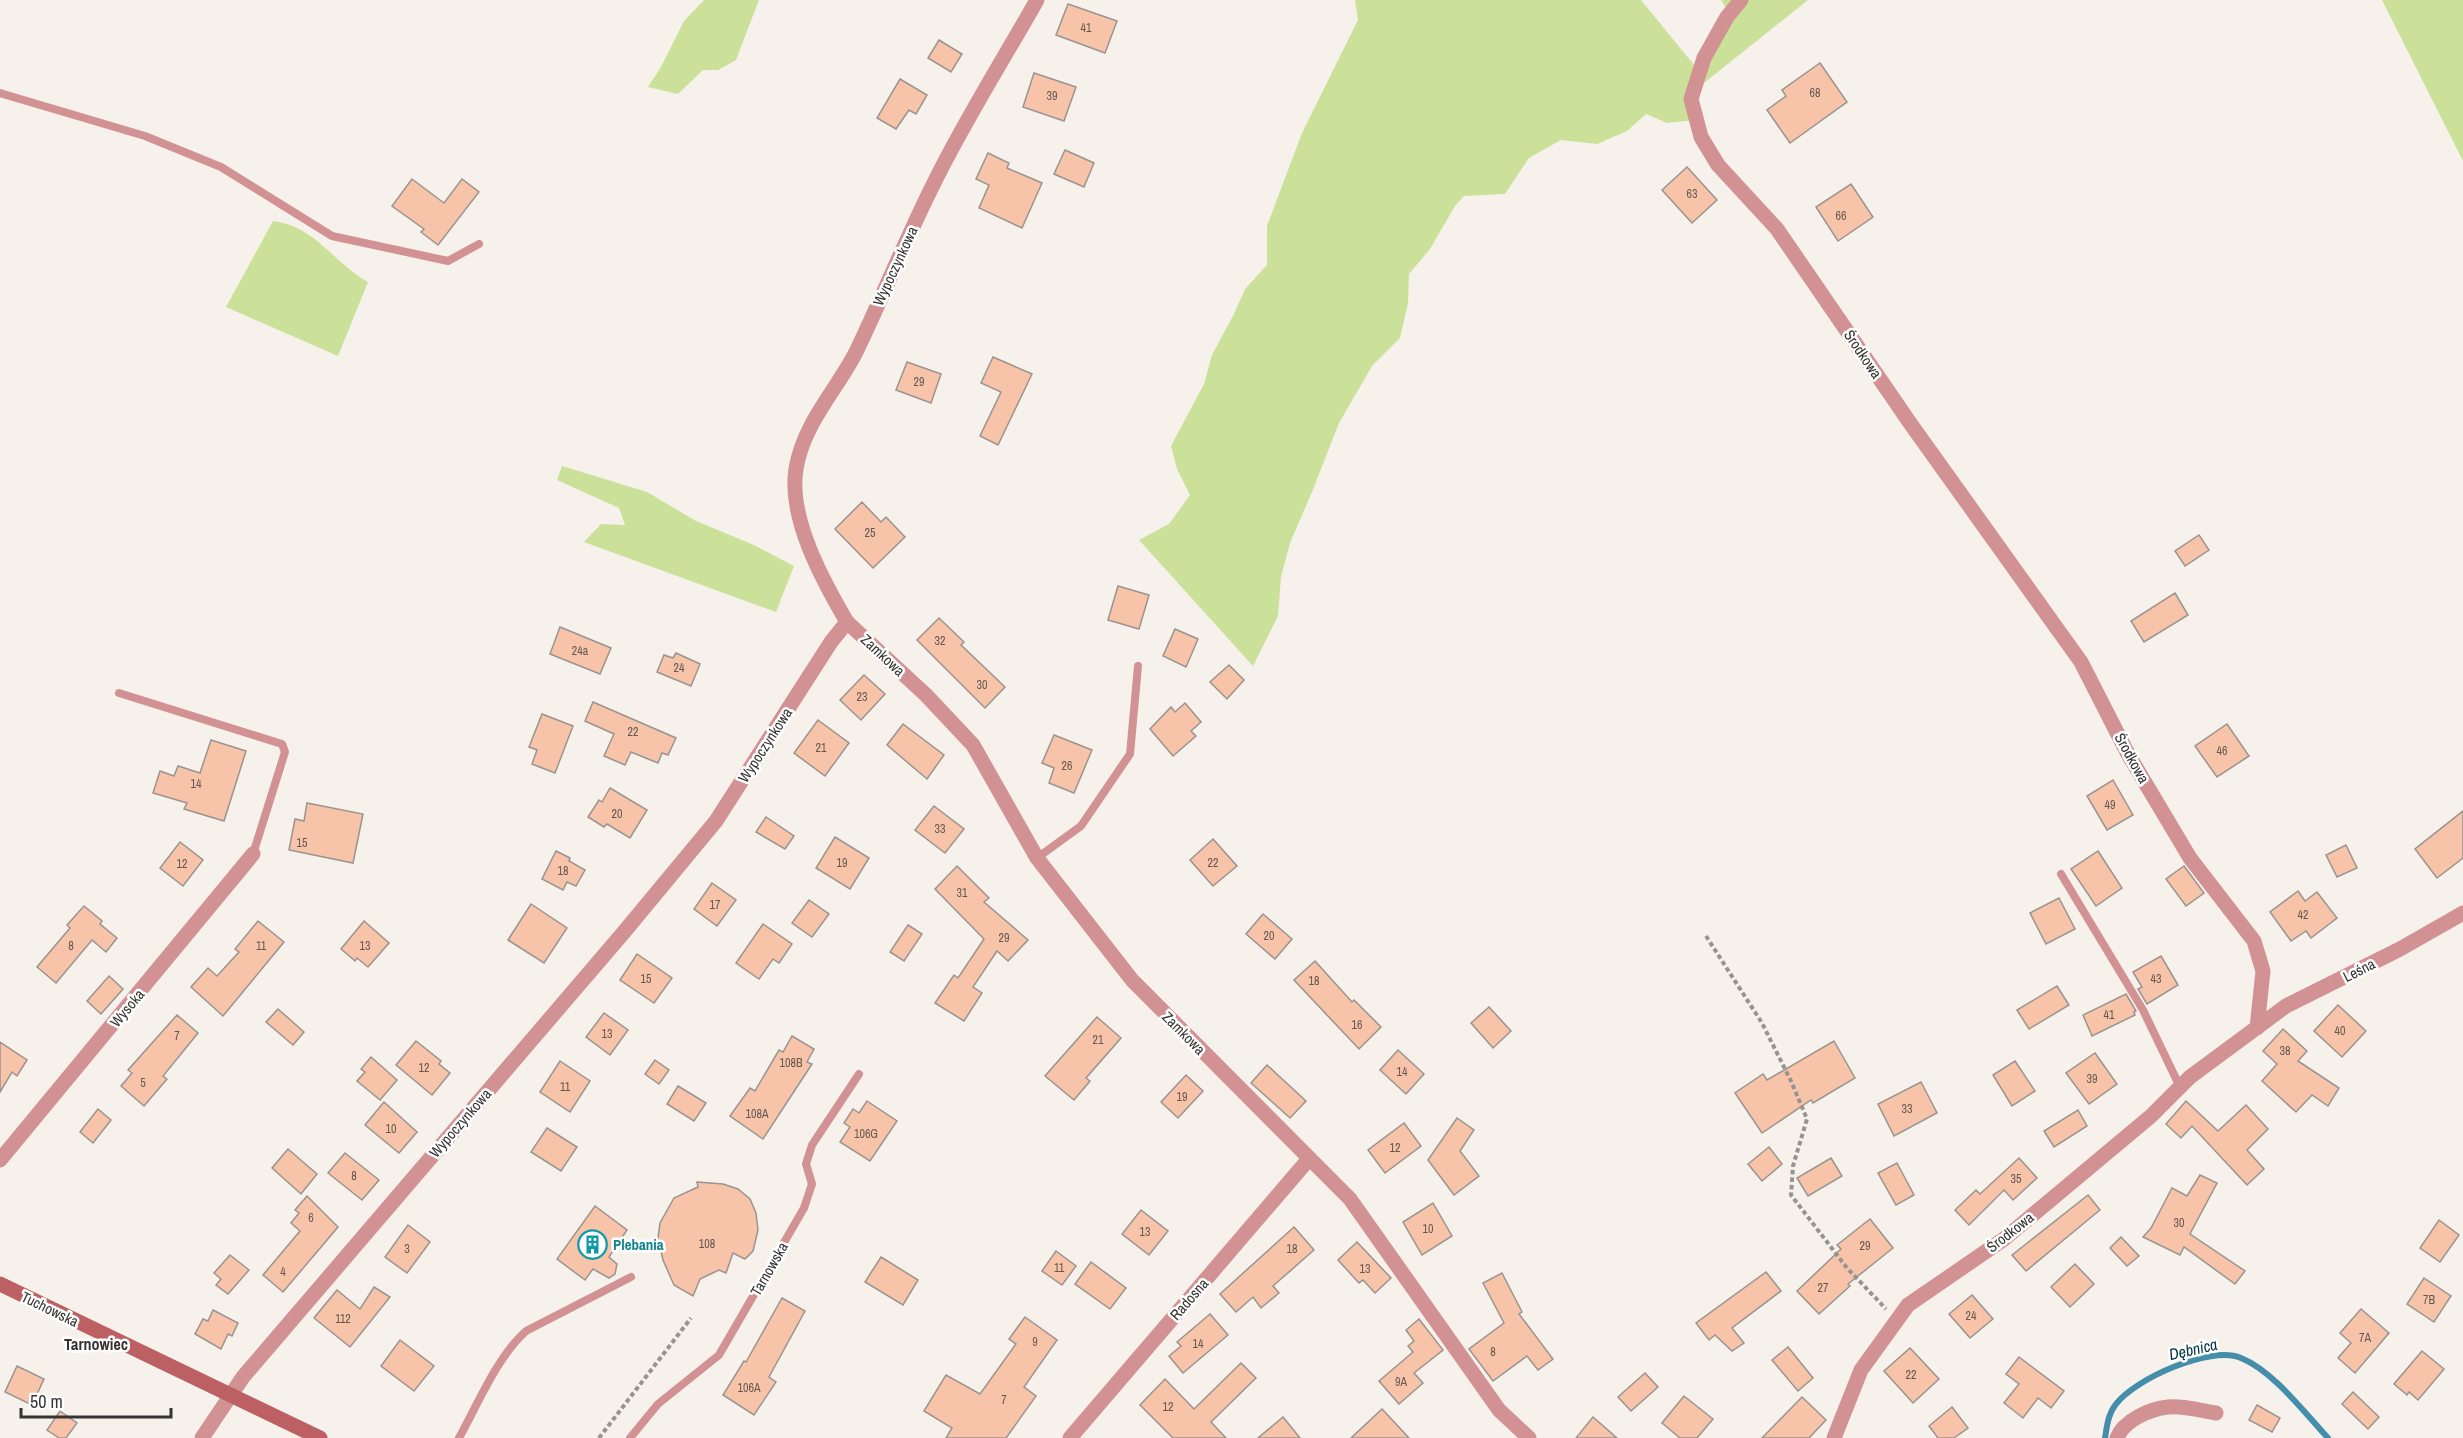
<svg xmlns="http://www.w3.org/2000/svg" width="2463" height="1438" font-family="'Archivo Narrow',sans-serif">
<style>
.green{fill:#cbe19a}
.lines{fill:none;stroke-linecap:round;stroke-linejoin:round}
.stream{stroke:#448eab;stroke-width:6}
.building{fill:#f7c4aa;stroke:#9b938f;stroke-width:1.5}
.path{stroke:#97938f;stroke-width:4;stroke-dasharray:4.5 3;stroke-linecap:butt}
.service{stroke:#d29192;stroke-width:8}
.minor{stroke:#d29192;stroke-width:15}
.secondary{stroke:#bc6064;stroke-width:15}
.labels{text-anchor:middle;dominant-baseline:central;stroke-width:5;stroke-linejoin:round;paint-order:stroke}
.number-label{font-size:12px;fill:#665850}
.street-label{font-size:15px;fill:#363432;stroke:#fff}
.culture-label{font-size:15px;font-weight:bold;fill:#0d838f;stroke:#fff;text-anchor:start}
.neighbourhood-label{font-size:16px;font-weight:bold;fill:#36322d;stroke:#fff}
.water-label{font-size:16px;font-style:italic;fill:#003143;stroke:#fff}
</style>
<rect width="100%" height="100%" fill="#f6f1eb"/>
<g class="green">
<polygon points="704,0 759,0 736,60 718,70 703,70 678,94 648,87 661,67 684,21"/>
<polygon points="1355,0 1641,0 1699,71 1732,17 1721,0 1808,0 1694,91 1696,120 1667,123 1646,114 1627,131 1597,144 1561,140 1529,158 1505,194 1464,196 1455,206 1430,249 1409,274 1408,303 1400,338 1372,366 1339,423 1312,492 1290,543 1281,577 1278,616 1253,666 1139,540 1169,524 1190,495 1177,469 1171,446 1204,384 1212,355 1234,314 1245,289 1267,265 1267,226 1302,133 1358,20"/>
<polygon points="2382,0 2463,0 2463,161"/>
<path d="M273,221C317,227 332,262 368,282L338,356L226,307Z"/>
<polygon points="562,466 647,492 696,521 754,545 794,566 776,612 584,542 601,524 625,525 619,508 557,480"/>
</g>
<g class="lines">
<path class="stream" d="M2105,1438C2107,1426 2108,1414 2116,1404C2135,1379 2210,1345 2241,1358C2273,1371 2304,1412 2328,1438"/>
</g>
<g class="building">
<polygon points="1068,4 1117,21 1105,53 1056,35"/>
<polygon points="939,40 962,54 951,72 928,58"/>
<polygon points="1820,63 1847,102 1790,143 1767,110 1786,96 1782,90"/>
<polygon points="1034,73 1076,87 1064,121 1023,107"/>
<polygon points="900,79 927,95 916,114 909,110 896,129 877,118"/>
<polygon points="1065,150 1094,163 1084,187 1054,174"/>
<polygon points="988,153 1009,163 1007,168 1042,183 1022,228 979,208 989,185 976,179"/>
<polygon points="1687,167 1717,200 1692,223 1662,190"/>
<polygon points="412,179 444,203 462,179 479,192 438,245 421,232 424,229 392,206"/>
<polygon points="1851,184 1873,217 1838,241 1816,207"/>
<polygon points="993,357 1032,374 998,445 980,436 1001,392 981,383"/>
<polygon points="907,362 941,374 931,403 896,390"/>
<polygon points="862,502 881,522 886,517 905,537 873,568 835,529"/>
<polygon points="2199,535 2209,550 2185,566 2175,551"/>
<polygon points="1118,586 1149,595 1139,629 1108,620"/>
<polygon points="2175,593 2188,615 2144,642 2131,621"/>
<polygon points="939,618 964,642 961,645 1005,687 985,708 917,640"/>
<polygon points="560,627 611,648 600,674 550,654"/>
<polygon points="1175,629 1198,639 1186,667 1163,656"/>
<polygon points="676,653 700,664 691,686 657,672 664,655 673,658"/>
<polygon points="1229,665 1244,680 1227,699 1210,682"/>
<polygon points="864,675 885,694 861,720 840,700"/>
<polygon points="593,702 676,738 668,755 662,753 658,763 631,752 625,765 604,756 614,734 585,721"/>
<polygon points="1185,703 1201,722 1191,731 1196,736 1173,756 1150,729 1171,707 1175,712"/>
<polygon points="542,714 573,726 555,773 532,764 537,750 529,747"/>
<polygon points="818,720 849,743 825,776 794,753"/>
<polygon points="903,724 944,755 927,779 887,745"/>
<polygon points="2227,724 2249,756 2217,777 2195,746"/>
<polygon points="1054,735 1092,750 1074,793 1049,783 1054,768 1042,763"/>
<polygon points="211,740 246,751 224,821 184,809 187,803 153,793 160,771 174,776 178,766 200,773"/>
<polygon points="2113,780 2133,815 2107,830 2087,796"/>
<polygon points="610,788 647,810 630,838 607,824 604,827 588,817 599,800 602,802"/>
<polygon points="307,803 363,814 353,863 289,850 295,819 304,821"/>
<polygon points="934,806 964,829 945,853 915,830"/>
<polygon points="2463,811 2463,858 2437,878 2415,849"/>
<polygon points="766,817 794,836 785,849 756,832"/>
<polygon points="835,837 869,858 850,889 816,868"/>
<polygon points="1213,839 1237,866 1213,886 1190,860"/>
<polygon points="180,842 203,860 183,886 160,868"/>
<polygon points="2346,845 2357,868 2337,877 2326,855"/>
<polygon points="556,851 570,858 569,861 585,870 576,886 567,882 563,890 542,879"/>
<polygon points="2098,851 2122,888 2096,906 2071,869"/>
<polygon points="957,866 989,898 984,902 1028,940 1008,961 997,951 973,987 982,993 964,1021 935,1003 954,975 958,978 984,939 935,889"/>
<polygon points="2184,866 2204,893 2186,906 2166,879"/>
<polygon points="712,883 736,900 717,926 694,909"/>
<polygon points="2298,891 2305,901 2317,892 2337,918 2311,938 2306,931 2291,941 2270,912"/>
<polygon points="2059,898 2075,929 2046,944 2030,913"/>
<polygon points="809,900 829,914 812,937 792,923"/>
<polygon points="531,904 567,928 544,963 508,940"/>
<polygon points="84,906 102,921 100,924 117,938 106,952 92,940 56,983 37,967 70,928 67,925"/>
<polygon points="1263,914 1292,939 1275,959 1246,934"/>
<polygon points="258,921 284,942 223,1016 191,987 208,968 217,976 239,952 235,949"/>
<polygon points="364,921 389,943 368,967 357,958 355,961 341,949"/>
<polygon points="763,924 792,944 779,963 773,959 759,979 736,963"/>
<polygon points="908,925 922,934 904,961 890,952"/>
<polygon points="637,954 672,978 654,1003 620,980"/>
<polygon points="2161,956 2178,985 2147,1004 2138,989 2142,987 2133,972"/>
<polygon points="1315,961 1352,1002 1354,1000 1381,1027 1359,1049 1294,980"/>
<polygon points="109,976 123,989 101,1014 87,1001"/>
<polygon points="2057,986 2069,1005 2029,1029 2017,1010"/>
<polygon points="2126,994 2136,1011 2134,1012 2135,1015 2092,1036 2083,1015"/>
<polygon points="2338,1005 2366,1031 2342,1057 2314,1031"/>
<polygon points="1489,1007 1511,1031 1493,1048 1471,1023"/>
<polygon points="278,1009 304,1032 293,1045 266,1022"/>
<polygon points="604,1013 628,1030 610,1055 586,1037"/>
<polygon points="177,1015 198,1033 163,1076 167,1079 144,1106 121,1086 132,1073 128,1070"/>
<polygon points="1097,1017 1121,1038 1086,1078 1090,1081 1074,1100 1045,1076"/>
<polygon points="2283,1029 2307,1051 2298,1061 2339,1088 2328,1106 2312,1095 2296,1112 2262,1081 2277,1064 2263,1051"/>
<polygon points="792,1036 814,1049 807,1062 812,1064 763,1139 730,1116 750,1088 755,1091 779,1050 783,1052"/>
<polygon points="416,1041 441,1061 439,1064 450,1073 432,1095 396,1065"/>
<polygon points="1834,1041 1855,1078 1813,1103 1811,1100 1762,1133 1735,1093 1763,1074 1767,1080"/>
<polygon points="0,1042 27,1060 17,1076 12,1072 0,1092"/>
<polygon points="1398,1050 1424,1074 1406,1094 1380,1070"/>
<polygon points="2095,1053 2117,1084 2089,1104 2066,1073"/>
<polygon points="371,1057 397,1080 380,1100 357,1081 365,1072 361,1069"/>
<polygon points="655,1060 669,1070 659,1084 645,1074"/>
<polygon points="560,1061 590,1081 570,1112 540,1092"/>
<polygon points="2015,1061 2035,1091 2012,1106 1993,1075"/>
<polygon points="1267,1065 1306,1101 1290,1118 1251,1083"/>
<polygon points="1186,1075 1203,1091 1178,1118 1161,1102"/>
<polygon points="1921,1082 1937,1113 1894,1136 1878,1104"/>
<polygon points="678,1086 706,1103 694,1121 667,1104"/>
<polygon points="867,1101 897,1121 870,1161 840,1142 850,1127 844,1123 853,1109 859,1113"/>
<polygon points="2186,1101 2218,1131 2246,1105 2268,1129 2247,1150 2264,1169 2247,1185 2192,1126 2181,1138 2166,1124"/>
<polygon points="384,1102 417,1132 399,1153 365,1125"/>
<polygon points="98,1109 111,1120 93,1143 80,1132"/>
<polygon points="2078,1110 2087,1126 2054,1147 2044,1131"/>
<polygon points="1457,1118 1474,1130 1460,1151 1479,1176 1454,1195 1428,1160"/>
<polygon points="1404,1123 1421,1146 1385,1173 1368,1150"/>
<polygon points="547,1128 577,1147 561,1171 531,1152"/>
<polygon points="1769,1147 1782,1164 1762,1181 1748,1164"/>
<polygon points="288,1149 317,1174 301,1194 272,1168"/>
<polygon points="345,1153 379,1180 362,1200 328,1173"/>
<polygon points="1831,1158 1842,1176 1808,1196 1797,1178"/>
<polygon points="2019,1158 2037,1178 2013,1200 2004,1190 1969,1225 1955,1210 1976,1190 1980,1194"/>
<polygon points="1897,1163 1914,1195 1896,1205 1878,1173"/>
<polygon points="2200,1175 2217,1183 2190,1234 2245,1271 2235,1284 2184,1247 2180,1255 2143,1237 2151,1228 2172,1188 2187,1196"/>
<polygon points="697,1182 723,1184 738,1189 750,1199 756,1213 758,1230 753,1251 745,1259 733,1253 726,1273 719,1270 700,1279 693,1296 674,1285 663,1260 658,1238 660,1223 674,1198 698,1187"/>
<polygon points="2088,1195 2100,1210 2026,1271 2012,1255"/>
<polygon points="307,1196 338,1227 283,1292 263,1275 300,1231 291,1223 299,1213 295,1210"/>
<polygon points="1433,1203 1452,1236 1422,1255 1403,1222"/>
<polygon points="595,1206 627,1230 609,1257 617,1264 615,1274 609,1278 593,1269 585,1280 557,1259"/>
<polygon points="1141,1210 1168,1231 1149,1255 1122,1234"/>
<polygon points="1870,1219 1893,1248 1848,1284 1850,1286 1819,1314 1797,1291 1841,1249 1837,1245"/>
<polygon points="2439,1220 2459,1235 2440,1262 2420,1248"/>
<polygon points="408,1225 430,1242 407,1273 385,1257"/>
<polygon points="1294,1227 1314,1250 1273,1286 1279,1293 1261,1308 1253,1297 1236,1312 1220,1294"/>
<polygon points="2121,1237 2139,1256 2127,1266 2110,1248"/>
<polygon points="1357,1242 1391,1278 1375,1293 1363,1280 1359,1283 1338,1260"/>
<polygon points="1056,1251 1076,1266 1062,1285 1042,1271"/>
<polygon points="230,1255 249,1270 228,1294 216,1285 221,1279 214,1273"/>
<polygon points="881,1257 918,1280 903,1305 865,1282"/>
<polygon points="1091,1262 1126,1288 1110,1309 1075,1284"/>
<polygon points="2075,1264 2094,1284 2070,1307 2051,1287"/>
<polygon points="1766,1272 1781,1291 1732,1328 1744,1343 1732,1351 1715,1335 1709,1340 1696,1323"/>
<polygon points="1502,1273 1522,1312 1519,1314 1553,1359 1538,1370 1527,1356 1493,1381 1469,1349 1504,1323 1483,1283"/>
<polygon points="2424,1278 2451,1296 2434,1322 2407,1304"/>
<polygon points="374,1287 390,1297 350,1347 314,1318 337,1290 360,1309"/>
<polygon points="1972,1295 1993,1319 1970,1338 1949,1314"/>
<polygon points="782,1298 805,1311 769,1377 776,1382 754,1415 723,1395 744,1361 746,1362"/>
<polygon points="2361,1309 2389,1333 2355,1373 2338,1358 2351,1343 2340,1333"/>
<polygon points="213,1310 238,1323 232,1336 228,1334 221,1349 195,1334 203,1319 208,1321"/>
<polygon points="1210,1314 1228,1335 1183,1373 1169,1356 1181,1346 1177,1342"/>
<polygon points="1025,1317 1057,1340 1024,1387 1036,1396 1006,1438 946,1438 952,1428 924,1411 946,1375 980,1394 1016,1344 1009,1339"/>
<polygon points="1419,1319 1443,1350 1414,1373 1423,1383 1399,1404 1379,1381 1413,1352 1408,1346 1414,1341 1406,1330"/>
<polygon points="400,1340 434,1366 414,1391 381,1366"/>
<polygon points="1788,1347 1813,1378 1798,1391 1772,1360"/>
<polygon points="1910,1348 1939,1379 1913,1403 1884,1371"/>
<polygon points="2422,1351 2444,1369 2418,1400 2409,1392 2407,1395 2394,1384"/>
<polygon points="2019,1357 2064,1391 2051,1408 2038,1398 2023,1418 2004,1403 2019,1384 2006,1374"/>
<polygon points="1241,1363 1256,1378 1211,1422 1226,1438 1173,1438 1140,1405 1165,1379 1194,1409"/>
<polygon points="17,1366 44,1379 32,1405 5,1392"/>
<polygon points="1645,1373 1658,1387 1631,1411 1618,1397"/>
<polygon points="2353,1392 2379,1417 2368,1429 2342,1404"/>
<polygon points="1684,1396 1713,1419 1697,1438 1680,1438 1662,1423"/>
<polygon points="1802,1397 1826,1420 1809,1438 1762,1438"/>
<polygon points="2257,1405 2280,1418 2272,1432 2249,1420"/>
<polygon points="1952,1407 1968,1428 1954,1438 1938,1438 1929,1426"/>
<polygon points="1382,1409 1409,1438 1351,1438"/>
<polygon points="60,1411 77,1423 66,1438 59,1438 47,1430"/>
<polygon points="1283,1417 1300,1438 1258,1438"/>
<polygon points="1593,1417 1617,1438 1576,1438"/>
</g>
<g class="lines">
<g class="path">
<polyline points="1706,936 1762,1023 1791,1081 1807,1119 1793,1166 1791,1195 1847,1268 1886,1309"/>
<polyline points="599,1438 691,1318"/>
</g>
<g class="service">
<polyline points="0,93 145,136 221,167 332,236 448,261 479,244"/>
<polyline points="119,693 282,744 285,752 253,854"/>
<polyline points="1037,858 1081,826 1130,754 1138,666"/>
<polyline points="2061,874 2143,1010 2180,1087"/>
<path d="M459,1438C478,1404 497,1357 526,1331L631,1277"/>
<polyline points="630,1438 658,1404 719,1355 804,1208 812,1184 806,1164 812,1145 859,1074"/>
</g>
<g class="minor">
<polyline points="1741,0 1727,17 1704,58 1691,99 1701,137 1718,165 1777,229 1910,423 2081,662 2128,754 2190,858 2254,941 2263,971 2257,1028"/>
<polyline points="847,622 926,695 973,745 1037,858 1132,980 1350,1199 1499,1410 1529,1438"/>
<polyline points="0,1160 253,854"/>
<path d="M202,1438L243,1377L624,932L716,821L831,642L847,622C823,581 788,518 796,469C803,424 836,391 856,352C882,298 905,241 932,187C963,123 1002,62 1037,0"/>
<polyline points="1070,1438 1308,1160"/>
<polyline points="1834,1438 1861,1370 1908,1305 2004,1239 2151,1116 2190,1077 2286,1006 2400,949 2463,913"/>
<path d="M2117,1438C2124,1420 2150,1409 2168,1407C2183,1405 2202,1411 2216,1413"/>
</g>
<polyline class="secondary" points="0,1284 320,1438"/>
</g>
<defs>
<symbol id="building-ring" viewBox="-11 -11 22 22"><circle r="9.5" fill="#fff" stroke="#0f9aa8" stroke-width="1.5"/><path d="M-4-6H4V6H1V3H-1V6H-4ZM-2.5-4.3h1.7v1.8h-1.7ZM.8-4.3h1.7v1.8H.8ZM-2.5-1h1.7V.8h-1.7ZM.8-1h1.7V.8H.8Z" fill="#0f9aa8"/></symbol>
</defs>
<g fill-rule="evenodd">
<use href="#building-ring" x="576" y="1228" width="33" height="33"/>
</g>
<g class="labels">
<g class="number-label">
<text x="1086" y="28">41</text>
<text x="1815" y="93">68</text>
<text x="1052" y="96">39</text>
<text x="1692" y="194">63</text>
<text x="1841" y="216">66</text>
<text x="919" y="382">29</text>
<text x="870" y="533">25</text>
<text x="940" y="641">32</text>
<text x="580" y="651">24a</text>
<text x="679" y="668">24</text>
<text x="982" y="685">30</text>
<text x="862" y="697">23</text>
<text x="633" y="732">22</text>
<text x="821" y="748">21</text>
<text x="2222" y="751">46</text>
<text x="1067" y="766">26</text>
<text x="196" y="784">14</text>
<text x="2110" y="805">49</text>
<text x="617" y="814">20</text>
<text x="940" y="829">33</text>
<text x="302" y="843">15</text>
<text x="842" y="863">19</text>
<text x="1213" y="863">22</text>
<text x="182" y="864">12</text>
<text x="563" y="871">18</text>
<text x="962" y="893">31</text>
<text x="715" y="905">17</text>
<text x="2303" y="915">42</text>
<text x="1269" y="936">20</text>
<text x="1004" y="938">29</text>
<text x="71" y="946">8</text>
<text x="261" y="946">11</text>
<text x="365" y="946">13</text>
<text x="646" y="979">15</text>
<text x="2156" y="979">43</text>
<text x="1314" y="981">18</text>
<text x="2109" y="1015">41</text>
<text x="1357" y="1025">16</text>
<text x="2340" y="1031">40</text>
<text x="607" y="1034">13</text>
<text x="177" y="1036">7</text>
<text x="1098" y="1040">21</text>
<text x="2285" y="1051">38</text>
<text x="791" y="1063">108B</text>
<text x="424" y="1068">12</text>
<text x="1402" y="1072">14</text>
<text x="2092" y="1079">39</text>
<text x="143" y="1083">5</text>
<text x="565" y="1087">11</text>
<text x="1182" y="1097">19</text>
<text x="1907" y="1109">33</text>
<text x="757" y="1114">108A</text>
<text x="391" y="1129">10</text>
<text x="866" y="1134">106G</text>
<text x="1395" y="1148">12</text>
<text x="354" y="1176">8</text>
<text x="2016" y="1179">35</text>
<text x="311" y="1218">6</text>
<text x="2179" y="1223">30</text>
<text x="1428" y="1229">10</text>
<text x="1145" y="1232">13</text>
<text x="707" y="1244">108</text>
<text x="1865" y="1246">29</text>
<text x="407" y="1249">3</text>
<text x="1292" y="1249">18</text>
<text x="1059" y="1268">11</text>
<text x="1365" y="1269">13</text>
<text x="283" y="1272">4</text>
<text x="1823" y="1288">27</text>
<text x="2429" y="1300">7B</text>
<text x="1971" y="1316">24</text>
<text x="343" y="1319">112</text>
<text x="2365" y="1338">7A</text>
<text x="1035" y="1342">9</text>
<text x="1198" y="1344">14</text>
<text x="1493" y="1352">8</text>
<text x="1911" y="1375">22</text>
<text x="1401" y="1382">9A</text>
<text x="749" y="1388">106A</text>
<text x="1004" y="1400">7</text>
<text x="1168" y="1407">12</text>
</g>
<g class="street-label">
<text transform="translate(895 266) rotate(-65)">Wypoczynkowa</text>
<text transform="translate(1863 354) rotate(56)">Środkowa</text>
<text transform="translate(883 655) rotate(43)">Zamkowa</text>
<text transform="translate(765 745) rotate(-57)">Wypoczynkowa</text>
<text transform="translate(2132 758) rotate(61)">Środkowa</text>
<text transform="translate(2359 970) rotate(-27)">Leśna</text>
<text transform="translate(127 1008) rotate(-50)">Wysoka</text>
<text transform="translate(1184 1033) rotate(45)">Zamkowa</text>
<text transform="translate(460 1123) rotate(-49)">Wypoczynkowa</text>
<text transform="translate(2010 1232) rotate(-38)">Środkowa</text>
<text transform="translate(769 1269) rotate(-60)">Tarnowska</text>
<text transform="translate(1189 1299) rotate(-49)">Radosna</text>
<text transform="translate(50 1309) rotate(26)">Tuchowska</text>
</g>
<g class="culture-label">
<text x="613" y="1244">Plebania</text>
</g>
<g class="neighbourhood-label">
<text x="96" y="1344">Tarnowiec</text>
</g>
<g class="water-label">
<text transform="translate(2193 1349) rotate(-13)">Dębnica</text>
</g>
</g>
<path d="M21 1408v9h150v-9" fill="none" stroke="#363432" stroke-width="3"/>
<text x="30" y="1408" font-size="18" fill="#363432" stroke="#ffffff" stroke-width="4.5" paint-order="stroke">50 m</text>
</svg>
